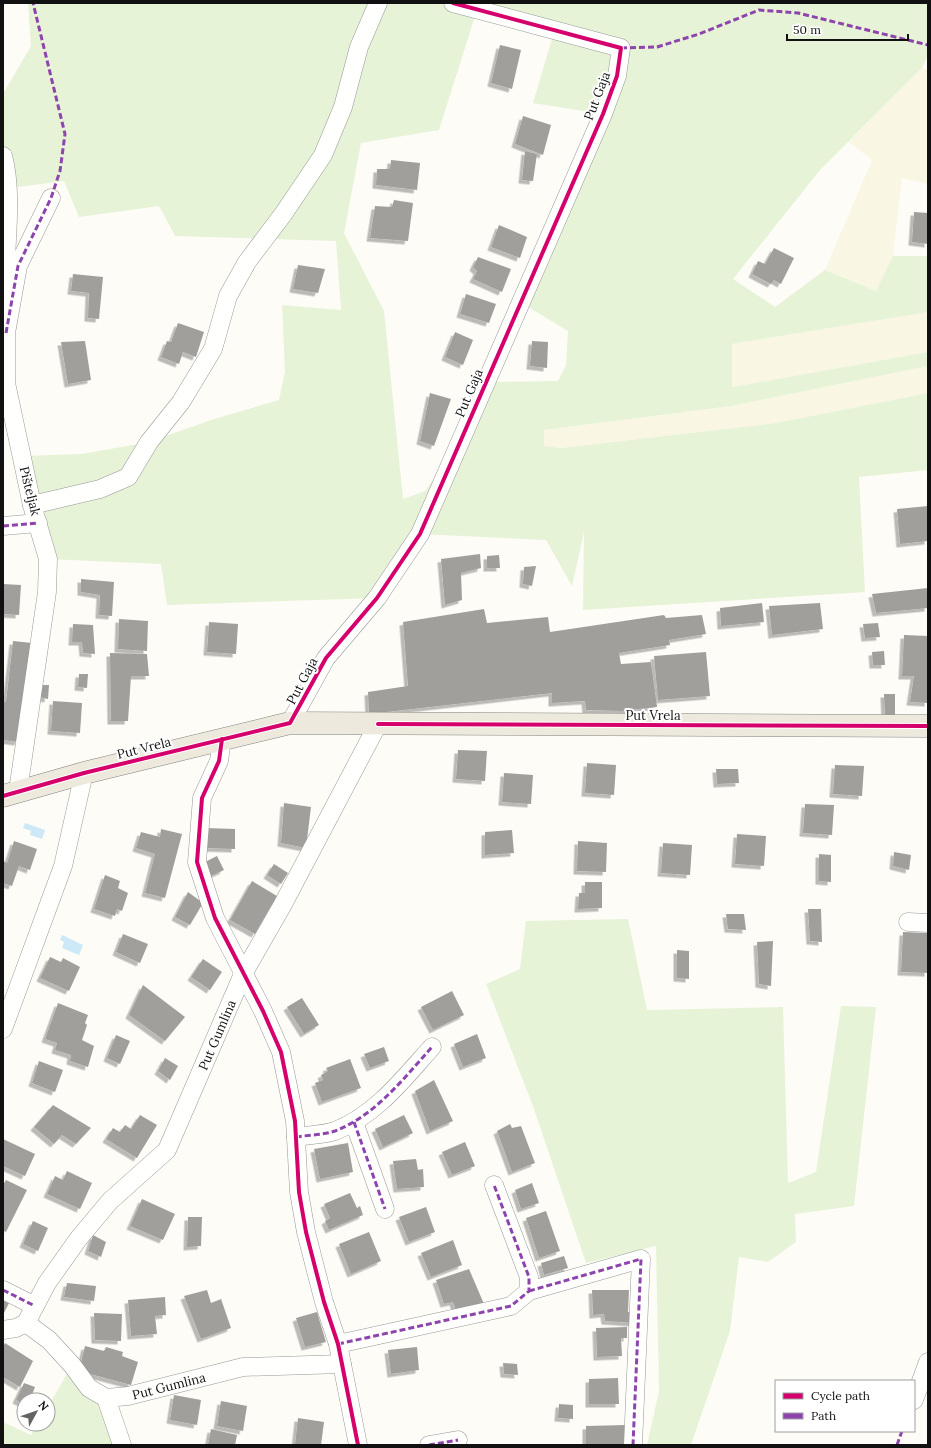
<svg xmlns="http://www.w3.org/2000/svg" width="931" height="1448" font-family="Lora,serif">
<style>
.farmland{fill:#f9f7e4}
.green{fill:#e7f3d7;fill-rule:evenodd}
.water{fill:#cde8f7}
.building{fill:#a19f9c;filter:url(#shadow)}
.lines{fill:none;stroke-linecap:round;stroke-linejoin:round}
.minor-casing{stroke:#979795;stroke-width:19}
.major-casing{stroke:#858482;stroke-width:23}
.minor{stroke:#fffffe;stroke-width:18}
.major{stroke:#ede9dc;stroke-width:22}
.quiet{stroke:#8e44ad;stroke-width:3;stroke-dasharray:6 3;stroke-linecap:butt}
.cycleway-casing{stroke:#fff;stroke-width:6}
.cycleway{stroke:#d6006c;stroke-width:4}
.labels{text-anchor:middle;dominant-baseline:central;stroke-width:4;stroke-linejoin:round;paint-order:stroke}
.street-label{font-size:13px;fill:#111;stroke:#fff}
</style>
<defs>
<filter id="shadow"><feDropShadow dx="-3.5" dy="3.5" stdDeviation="0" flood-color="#0004"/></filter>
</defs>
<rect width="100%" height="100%" fill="#fdfcf7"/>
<g class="farmland">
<polygon points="922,68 928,70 928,184 902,178 893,256 876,291 825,270 872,160 849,142"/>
<polygon points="928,312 928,352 732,387 732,344"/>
<polygon points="928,366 928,393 776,423 561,448 543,446 544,430 731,406"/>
</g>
<g class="green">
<path d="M28,3H928V55L922,68L820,170L733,279L775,307L825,270L876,291L893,256H928V312L732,344V387L928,352V366L731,406L544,430V446L561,448L776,423L928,393V470L859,477L865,592L583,610L584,532L572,586L546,540L420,534L377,598L167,605L161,564L48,559L21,456L82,454L149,442L211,420L279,400L285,372L282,305L341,310L336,241L175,236L159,206L79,217L64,181L3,189V94L31,46ZM476,13L554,32L533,103L602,114L520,302L568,331L566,365L558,381L485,382L457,447L425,491L403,499L384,311L344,233L361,143L439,130Z"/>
<polygon points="628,919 647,1010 783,1007 788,1183 816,1172 841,1006 876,1007 854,1206 795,1214 796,1242 768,1262 739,1257 730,1331 691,1445 647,1445 659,1391 656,1246 586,1263 534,1109 486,984 520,969 526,921"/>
<polygon points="72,1365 106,1398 122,1445 3,1445 3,1422 31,1435 38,1424 48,1424 48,1407"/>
</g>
<g class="water">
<polygon points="25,823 45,830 42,839 30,835 31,831 23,828"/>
<polygon points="62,935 83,945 79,955 62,948 64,942 60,940"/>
</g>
<g class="building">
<polygon points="500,45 521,50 512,89 491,83"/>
<polygon points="523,116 551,125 543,155 515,144"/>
<polygon points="525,151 537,154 533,181 522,180"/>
<polygon points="391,160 420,163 417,190 376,185 377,169 390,169"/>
<polygon points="394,200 413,203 408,241 370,238 375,206 392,207"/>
<polygon points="914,212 928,213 928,244 912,242"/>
<polygon points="499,225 527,237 520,258 491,247"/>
<polygon points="774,248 794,258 781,284 774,280 771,284 752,274 758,261 765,264"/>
<polygon points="478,257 511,269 502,292 473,279 477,271 473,267"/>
<polygon points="298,265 325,269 318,293 293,289"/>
<polygon points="73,274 103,277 99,319 88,318 89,293 71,291"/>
<polygon points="466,294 496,304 489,323 460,314"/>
<polygon points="178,323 204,332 196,357 183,352 179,364 161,357 167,341 171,342"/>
<polygon points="455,332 473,340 463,365 445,357"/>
<polygon points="85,341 91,380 68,384 61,342"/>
<polygon points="532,341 548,342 547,368 530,366"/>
<polygon points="430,393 451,399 434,446 420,441"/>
<polygon points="928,506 928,541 900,544 897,509"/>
<polygon points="480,554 481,568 461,573 462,600 445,605 441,559"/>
<polygon points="499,555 500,568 487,568 487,556"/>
<polygon points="536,566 532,586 523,584 524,567"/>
<polygon points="81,579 114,582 112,616 99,615 100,595 81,592"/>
<polygon points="3,584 21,585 19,615 3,614"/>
<polygon points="928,588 928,608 876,613 872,594"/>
<polygon points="762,603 764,622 721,626 720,608"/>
<polygon points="820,603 823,629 772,635 769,606"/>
<polygon points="484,609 487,623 548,617 550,632 664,615 666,618 702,615 706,634 669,640 670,645 619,653 621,664 651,662 657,707 621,711 586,710 585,701 552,703 552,693 369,714 368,692 408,686 403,622"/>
<polygon points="119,619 148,621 147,651 118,649"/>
<polygon points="209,622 238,624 236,654 207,652"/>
<polygon points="878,623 880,637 865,638 863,624"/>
<polygon points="73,624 93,625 95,654 83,653 82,642 72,642"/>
<polygon points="904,635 928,636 928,703 910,702 914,676 902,676"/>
<polygon points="13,641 32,643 18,742 3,740 3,701 6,702"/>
<polygon points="884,651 885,665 873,665 872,652"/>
<polygon points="706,652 710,696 658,700 654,656"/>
<polygon points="110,653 147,654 149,676 131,676 128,721 111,721"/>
<polygon points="79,674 88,674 87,688 78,687"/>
<polygon points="40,685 49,685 48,699 39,697"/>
<polygon points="884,694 895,694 895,715 885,716"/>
<polygon points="53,701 82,703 80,733 51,731"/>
<polygon points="458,750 487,751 485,781 456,779"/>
<polygon points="587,763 616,765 614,795 585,793"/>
<polygon points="835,765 864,766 862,796 833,794"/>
<polygon points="716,769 738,769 739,783 717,784"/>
<polygon points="504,773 533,775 531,804 502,802"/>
<polygon points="284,803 311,807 306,848 281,843"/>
<polygon points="805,804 834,805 832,835 803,833"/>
<polygon points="205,828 235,829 235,849 205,848"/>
<polygon points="161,829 182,834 165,898 145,893 155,854 136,848 141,832 160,837"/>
<polygon points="512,830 514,853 485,855 485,832"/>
<polygon points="737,834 766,836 764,866 735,864"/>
<polygon points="14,841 37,849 30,870 19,866 12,886 3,883 3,861 7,863"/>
<polygon points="578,841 607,843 606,872 577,871"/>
<polygon points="663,843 692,845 690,875 661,873"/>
<polygon points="894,852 911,855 909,870 893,866"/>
<polygon points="819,854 831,855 831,882 819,881"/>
<polygon points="217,856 224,870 209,877 203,863"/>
<polygon points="274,864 288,873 281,884 267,875"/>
<polygon points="105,875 120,881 118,888 128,893 122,911 117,909 115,916 94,909"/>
<polygon points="252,881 277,896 255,934 230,920"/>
<polygon points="585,882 602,882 602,908 578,909 579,893 585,893"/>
<polygon points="188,892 203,903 190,925 175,917"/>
<polygon points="808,909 821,909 822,942 810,941"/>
<polygon points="726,914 744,914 746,930 728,929"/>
<polygon points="903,932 928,933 928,973 901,972"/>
<polygon points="123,934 148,944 140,963 116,952"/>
<polygon points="773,941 771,986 759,984 757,942"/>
<polygon points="677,950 689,951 689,979 677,978"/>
<polygon points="50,957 61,962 63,958 80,967 69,991 40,978"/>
<polygon points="203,959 222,972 210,990 191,977"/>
<polygon points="143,985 185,1017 165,1041 129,1015"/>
<polygon points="452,991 464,1015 433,1030 421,1007"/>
<polygon points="302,998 319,1025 304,1034 287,1007"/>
<polygon points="58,1003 88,1015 85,1023 87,1025 82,1040 94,1046 88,1067 70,1061 71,1055 55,1050 57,1043 45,1039"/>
<polygon points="477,1034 486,1058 463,1067 454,1044"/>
<polygon points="116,1035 130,1041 120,1064 107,1058"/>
<polygon points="384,1047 389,1061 370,1068 364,1054"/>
<polygon points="165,1058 178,1066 170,1080 158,1071"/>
<polygon points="350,1059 361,1088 322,1102 315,1083 323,1080 321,1075 328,1071 326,1068"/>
<polygon points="39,1061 63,1070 55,1092 32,1083"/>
<polygon points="434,1080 453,1121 430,1131 415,1091"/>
<polygon points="53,1105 91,1128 76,1144 62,1135 54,1144 34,1127"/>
<polygon points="140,1115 157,1125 137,1158 106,1139 113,1128 120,1132 125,1125 131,1129"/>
<polygon points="404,1115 413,1133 383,1147 375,1129"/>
<polygon points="510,1124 512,1128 521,1126 535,1163 512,1172 497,1131"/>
<polygon points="3,1139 35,1154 25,1176 3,1166"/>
<polygon points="465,1142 475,1166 452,1175 442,1152"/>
<polygon points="348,1143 353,1172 320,1179 314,1149"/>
<polygon points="416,1159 418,1170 423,1169 424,1187 397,1189 393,1161"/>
<polygon points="67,1171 92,1183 80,1209 47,1194 55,1176 63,1180"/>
<polygon points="6,1180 27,1190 6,1232 3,1230 3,1185"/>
<polygon points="532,1183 539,1203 521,1209 515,1190"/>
<polygon points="350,1193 357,1208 360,1206 363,1215 329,1230 325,1221 330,1218 324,1204"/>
<polygon points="142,1199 175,1214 163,1240 130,1226"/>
<polygon points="426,1207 435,1232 409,1242 399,1217"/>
<polygon points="546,1211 560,1251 539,1258 526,1218"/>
<polygon points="188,1217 202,1217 201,1246 187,1247"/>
<polygon points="33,1221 48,1228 38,1251 23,1244"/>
<polygon points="369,1232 381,1261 351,1274 339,1244"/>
<polygon points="93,1235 106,1242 101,1257 88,1251"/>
<polygon points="453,1240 462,1265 431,1277 421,1253"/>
<polygon points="564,1256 568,1268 544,1275 541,1263"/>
<polygon points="469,1269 484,1304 458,1315 453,1302 444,1304 436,1280"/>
<polygon points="67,1283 96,1286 94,1301 64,1297"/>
<polygon points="207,1290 211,1303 221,1299 231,1328 201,1339 184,1296"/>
<polygon points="592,1290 629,1290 628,1312 635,1313 634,1323 605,1321 604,1314 593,1315"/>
<polygon points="3,1297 10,1301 3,1315"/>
<polygon points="165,1297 166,1315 155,1316 157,1334 131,1336 128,1300"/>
<polygon points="317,1312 326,1342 305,1347 296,1318"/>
<polygon points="94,1313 122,1314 121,1341 95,1340"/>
<polygon points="627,1327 627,1338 621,1338 622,1356 597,1357 596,1328"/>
<polygon points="5,1343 33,1361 20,1387 3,1377 3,1347"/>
<polygon points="85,1346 104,1351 106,1347 123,1352 122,1356 138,1362 131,1385 79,1371"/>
<polygon points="417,1347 419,1370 391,1374 388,1350"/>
<polygon points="503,1363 517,1364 518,1375 504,1374"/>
<polygon points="618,1378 619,1404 589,1404 589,1379"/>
<polygon points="24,1383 35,1387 30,1400 24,1400 24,1404 16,1400"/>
<polygon points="174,1395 201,1400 197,1425 170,1420"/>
<polygon points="221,1401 247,1406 243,1431 217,1426"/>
<polygon points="559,1404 573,1405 573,1419 558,1418"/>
<polygon points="298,1418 324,1422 321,1445 295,1445"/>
<polygon points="626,1425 625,1445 586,1445 586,1426"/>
<polygon points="211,1429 237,1435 235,1445 208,1445"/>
</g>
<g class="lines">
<defs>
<g id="minor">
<path d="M3,156C14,197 4,252 5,296"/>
<polyline points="32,505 100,489 128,477 149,442 181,402 213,349 228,296 247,262 284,213 323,155 343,107 359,47 378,3"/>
<polyline points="3,526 38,523"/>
<polyline points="290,723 326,658 377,598 420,534 603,114 617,76 621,48 453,3"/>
<polyline points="222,739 219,761 202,798 197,862 215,918 263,1011 281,1052 295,1121 299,1192 306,1232 324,1302 338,1344 358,1445"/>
<polyline points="18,791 47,592 48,559 32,505 6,383 6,333 18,266 51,198"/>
<polyline points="908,922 928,923"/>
<polyline points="3,1029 63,866 84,773"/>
<polyline points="354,1122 385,1209"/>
<path d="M296,1137C308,1135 323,1135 335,1131C376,1115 404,1078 432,1047"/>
<polyline points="3,1290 35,1306"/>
<polyline points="529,1291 641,1259 633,1445"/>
<path id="s1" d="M26,1323L49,1340L72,1365L89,1388L106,1398L128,1396L243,1367L342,1364"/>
<path id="s2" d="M3,1330L16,1328L26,1323L47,1283L79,1238L110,1201L167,1150L243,974L282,906L378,724"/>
<polyline points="338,1344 511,1306 529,1291 529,1277 494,1185"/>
<polyline points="106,1398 122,1445"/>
<polyline points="914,1400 928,1362"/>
<polyline points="429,1445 458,1440"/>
</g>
<polyline id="major" points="3,796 84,773 290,723 928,726"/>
</defs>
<use href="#minor" class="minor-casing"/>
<use href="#major" class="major-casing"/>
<use href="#minor" class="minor"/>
<use href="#major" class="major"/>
<g class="quiet">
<polyline points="621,48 657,47 699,34 759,10 798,13 928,45"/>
<polyline points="6,333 18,266 51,198 60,171 65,134 33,3"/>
<polyline points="3,526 38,523"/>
<polyline points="354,1122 385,1209"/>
<path d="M296,1137C308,1135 323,1135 335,1131C376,1115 404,1078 432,1047"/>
<polyline points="3,1290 35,1306"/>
<polyline points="529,1291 641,1259 633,1445"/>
<polyline points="338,1344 511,1306 529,1291 529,1277 494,1185"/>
<polyline points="429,1445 458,1440"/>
<polyline points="897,1445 902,1431"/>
</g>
<defs>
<g id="cycleway">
<polyline points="378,724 928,726"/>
<polyline points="222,739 219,761 202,798 197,862 215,918 263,1011 281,1052 295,1121 299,1192 306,1232 324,1302 338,1344 358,1445"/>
<polyline points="3,796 84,773 290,723 326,658 377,598 420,534 603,114 617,76 621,48 453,3"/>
</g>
</defs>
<use href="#cycleway" class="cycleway-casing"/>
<use href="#cycleway" class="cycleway"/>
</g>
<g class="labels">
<g class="street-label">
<text transform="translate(597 96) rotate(-69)">Put Gaja</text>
<text transform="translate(469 393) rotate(-67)">Put Gaja</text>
<text transform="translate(30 491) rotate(76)">Pišteljak</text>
<text transform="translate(302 681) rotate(-62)">Put Gaja</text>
<text x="653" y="715">Put Vrela</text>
<text transform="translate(144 748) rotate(-14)">Put Vrela</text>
<text stroke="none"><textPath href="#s2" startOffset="375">Put Gumlina</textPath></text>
<text stroke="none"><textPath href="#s1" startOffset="175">Put Gumlina</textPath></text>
</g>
</g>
<rect width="931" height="1448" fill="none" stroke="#111111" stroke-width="8"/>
<rect x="775" y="1380" width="140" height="52" fill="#ffffff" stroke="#a0a0a0"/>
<rect x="783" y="1393" width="20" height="6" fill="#d6006c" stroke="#a0a0a0"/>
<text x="811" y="1400" font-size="12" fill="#111111">Cycle path</text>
<rect x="783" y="1413" width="20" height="6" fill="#8e44ad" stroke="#a0a0a0"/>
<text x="811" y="1420" font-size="12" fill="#111111">Path</text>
<g transform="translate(36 1412) rotate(50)"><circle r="19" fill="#ffffff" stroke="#a0a0a0"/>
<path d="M0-3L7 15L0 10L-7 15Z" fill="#646362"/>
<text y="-6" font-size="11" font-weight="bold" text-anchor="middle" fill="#111111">N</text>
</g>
<path d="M787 34v6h121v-6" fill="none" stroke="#111111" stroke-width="2"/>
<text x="793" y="34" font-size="12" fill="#111111" stroke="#ffffff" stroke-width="3" paint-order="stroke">50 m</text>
</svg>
